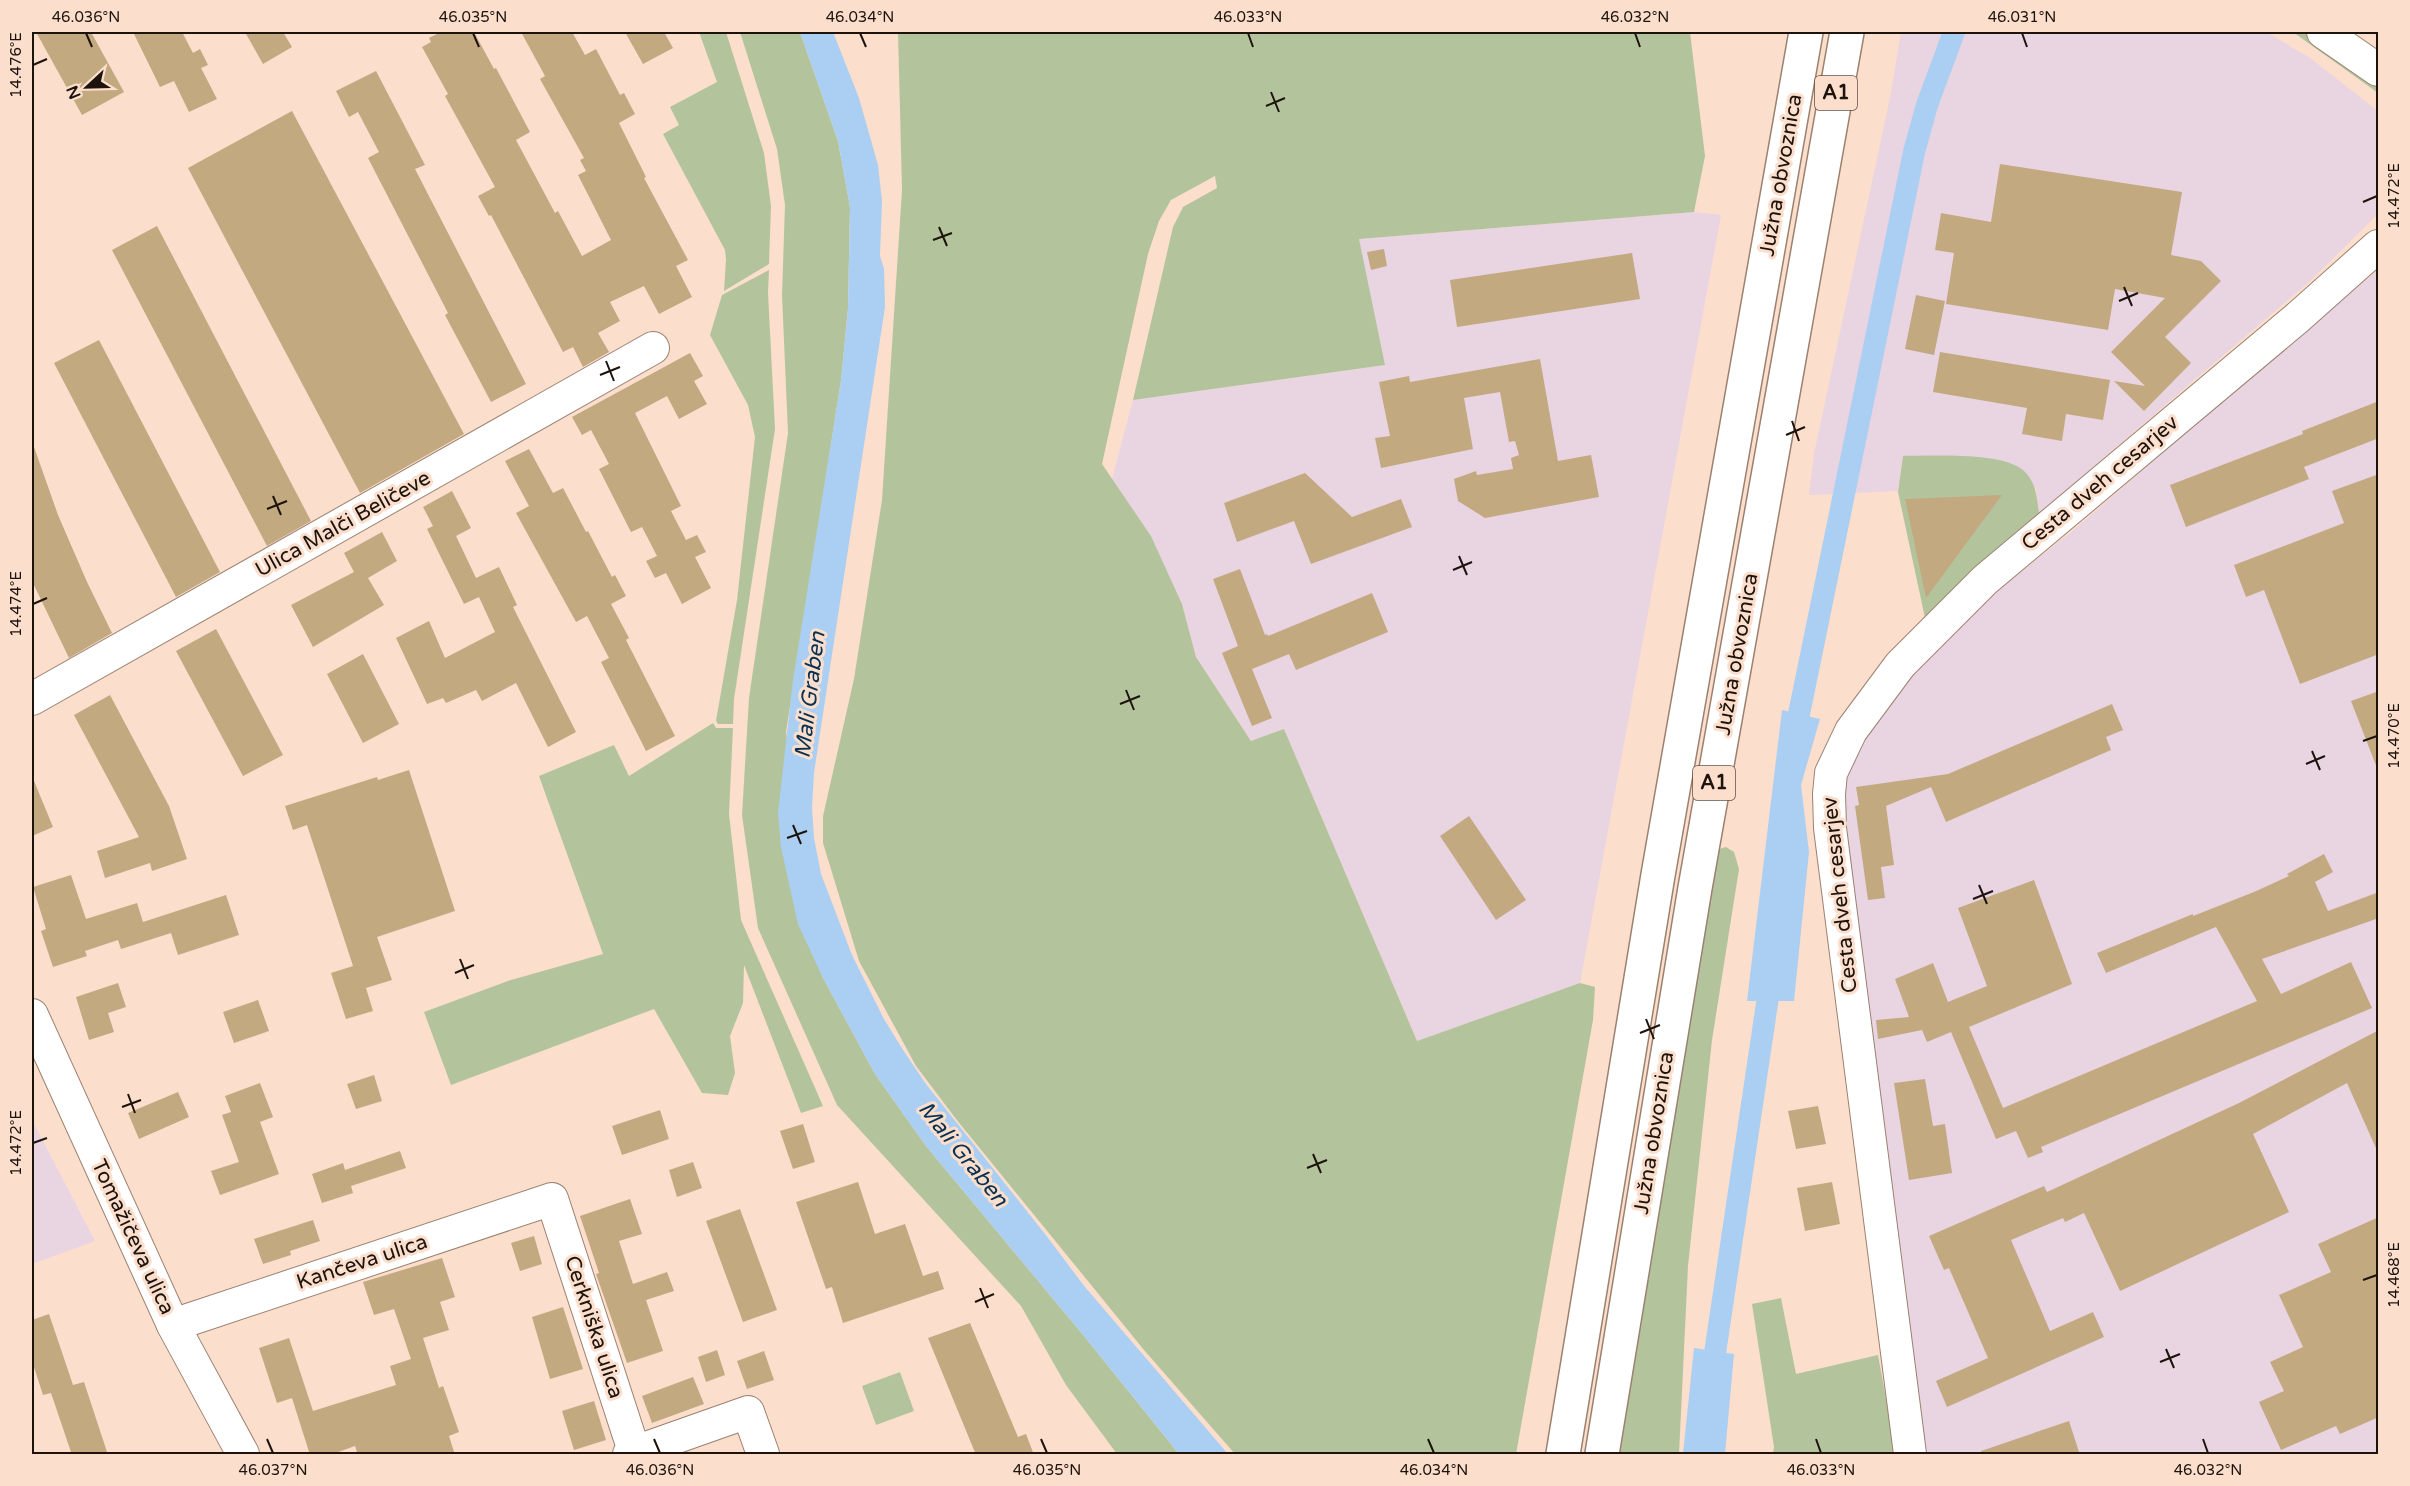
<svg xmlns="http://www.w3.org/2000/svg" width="2410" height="1486" font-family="'Varela Round',sans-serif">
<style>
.industrial{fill:#e9d4e2}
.green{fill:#b3c49d}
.water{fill:#abcff2}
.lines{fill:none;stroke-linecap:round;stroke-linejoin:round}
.canal{stroke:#abcff2;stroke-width:22}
.building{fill:#c3a980}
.minor-casing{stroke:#9b8170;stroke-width:34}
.highway-casing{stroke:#9b8170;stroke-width:36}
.minor{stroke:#fff;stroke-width:32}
.highway{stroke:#fff;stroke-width:33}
.ticks{fill:none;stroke:#1d130d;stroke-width:2}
.labels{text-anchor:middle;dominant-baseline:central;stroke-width:6;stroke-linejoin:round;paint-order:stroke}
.shield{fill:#fcdecc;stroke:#605046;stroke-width:1.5}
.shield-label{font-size:20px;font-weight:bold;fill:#1d130d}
.street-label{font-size:21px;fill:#1d130d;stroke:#fcdecc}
.water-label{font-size:22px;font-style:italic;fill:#083152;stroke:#fcdecc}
.neatline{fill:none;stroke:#1d130d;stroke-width:2}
.ticks-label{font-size:15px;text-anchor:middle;fill:#1d130d}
</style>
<rect width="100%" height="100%" fill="#fcdecc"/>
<g class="industrial">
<polygon points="1901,32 2266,32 2310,58 2378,111 2378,214 2309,282 2039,513 2036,488 1903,456 1898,491 1809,495 1814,454 1891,93"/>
<polygon points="1694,212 1721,215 1580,983 1417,1041 1284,729 1252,742 1196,657 1182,604 1151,536 1112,479 1133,400 1385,365 1358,239"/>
<polygon points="2378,270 2378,1454 1927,1454 1873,1073 1843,788 1858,748 1910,676 1997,591 2076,528 2308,327"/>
<polygon points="32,1120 95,1241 32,1264"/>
</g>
<g class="green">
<polygon points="699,32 726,32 764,153 771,206 769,264 724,291 726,260 725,250 663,134 679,125 670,107 717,82"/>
<polygon points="740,32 800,32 838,141 850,207 848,308 841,381 786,732 822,976 875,1074 926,1146 1084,1336 1179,1454 1117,1454 1066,1385 1021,1306 837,1105 758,928 742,815 749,698 788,433 782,295 785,205 777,149"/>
<polygon points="898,32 1690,32 1705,156 1694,212 1359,239 1385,365 1133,400 1173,227 1183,207 1217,188 1215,176 1171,200 1159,221 1148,254 1102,464 1151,536 1182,604 1196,657 1251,741 1284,729 1417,1041 1580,983 1595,987 1593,1020 1516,1454 1235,1454 1144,1350 956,1119 916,1066 859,961 823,843 823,816 854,679 882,500 902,190"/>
<polygon points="2293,32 2303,32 2378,86 2378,93"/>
<polygon points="769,270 768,293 775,429 734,699 733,724 718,724 716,721 737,600 755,437 748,405 710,335 722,295"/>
<path d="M1903,456C1932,456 2001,452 2023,470C2036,481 2037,498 2039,513L1971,570L1925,618L1898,492Z"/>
<polygon points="713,723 716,728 733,728 729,814 741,920 823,1106 801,1113 744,965 743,1003 730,1036 735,1073 728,1095 702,1093 654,1009 451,1085 424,1012 511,980 603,954 539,776 614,745 629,776"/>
<polygon points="1726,847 1734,852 1739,869 1712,1040 1688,1266 1679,1454 1617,1454 1713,851"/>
<polygon points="1781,1298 1796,1374 1878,1355 1896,1454 1773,1454 1774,1447 1752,1304"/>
<polygon points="900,1372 914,1411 876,1425 862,1386"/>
</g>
<g class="water">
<polygon points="800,32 833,32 859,98 878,165 882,201 880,256 884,269 885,307 814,773 812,807 814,838 821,874 852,955 884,1019 903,1050 926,1084 1045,1234 1085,1287 1228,1454 1179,1454 1084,1336 926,1146 875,1074 822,976 798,924 781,847 778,813 793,680 841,381 848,308 850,207 838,141"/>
<polygon points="1782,710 1820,719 1801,785 1809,852 1794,1001 1747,1001"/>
<polygon points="1694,1348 1734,1354 1725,1454 1683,1454"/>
</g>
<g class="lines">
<g class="canal">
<polyline points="1796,743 1799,714 1914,152 1927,105 1954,32"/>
<polyline points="1711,1380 1772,970"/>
</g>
</g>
<g class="building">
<polygon points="36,32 91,32 124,92 82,115"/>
<polygon points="133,32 182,32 193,53 200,49 208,65 201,68 217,99 189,112 174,81 160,87"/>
<polygon points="245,32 283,32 292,47 263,64"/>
<polygon points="441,32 474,32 494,69 496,68 530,132 516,140 555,213 558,211 582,256 611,240 578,175 586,171 580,160 584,158 540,79 545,76 521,32 572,32 585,55 596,49 620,95 624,93 635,114 619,123 646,177 644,178 688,260 676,266 692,297 659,314 644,286 610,302 620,321 598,333 609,352 583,367 573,347 563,352 491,215 489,216 478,196 495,187 445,96 448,94 422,47 431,42 429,38"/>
<polygon points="625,32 664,32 673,48 643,64"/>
<polygon points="376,71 425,165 415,169 526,384 491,402 445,315 448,313 368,158 379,152 358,112 349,117 336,91"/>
<polygon points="292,111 464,434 360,493 188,168"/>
<polygon points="2000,164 2182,192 2171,255 2201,261 2221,281 2165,337 2191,363 2144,411 2114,381 2145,386 2111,352 2165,298 2115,289 2108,330 1946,304 1954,253 1935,250 1941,213 1991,222"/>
<polygon points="157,226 311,521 267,546 112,250"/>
<polygon points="1384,249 1387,266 1371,270 1367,252"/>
<polygon points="1632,253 1640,299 1457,327 1450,280"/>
<polygon points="1916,295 1945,301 1934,355 1905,349"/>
<polygon points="99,340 220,572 176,597 54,363"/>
<polygon points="1940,352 2110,380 2103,420 2066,414 2062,441 2022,434 2027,408 1933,392"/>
<polygon points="690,353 703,376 694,381 707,404 679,419 667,396 635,413 681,506 671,511 686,540 697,535 706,552 695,557 711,588 682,604 666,573 655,578 646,561 657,556 642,527 631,532 599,469 609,464 591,430 582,435 572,417"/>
<polygon points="1540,359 1558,461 1591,455 1599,497 1485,518 1458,501 1454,479 1476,471 1477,475 1513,469 1511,458 1519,455 1515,441 1509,442 1500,392 1464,398 1473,449 1381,468 1375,438 1390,436 1379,382 1409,376 1410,382"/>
<polygon points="2379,401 2379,438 2304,467 2309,479 2186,527 2170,485 2303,434 2302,431"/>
<polygon points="34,447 58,515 87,582 112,633 69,658 32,581 32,448"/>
<polygon points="529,449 553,493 563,488 586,532 588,531 612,577 615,575 626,596 611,604 629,638 626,640 675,736 646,751 601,662 609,658 587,616 576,622 516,513 529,506 505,461"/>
<polygon points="1305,473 1352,517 1401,499 1412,527 1311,564 1294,521 1237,542 1224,503"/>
<polygon points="2379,474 2379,654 2300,684 2264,590 2246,597 2234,565 2344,523 2332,491"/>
<polygon points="452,491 471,528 456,536 476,578 499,567 517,605 513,607 576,732 548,747 516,683 482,701 476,690 446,703 443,698 427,704 396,638 429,621 445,658 495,632 479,597 464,604 427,529 433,526 423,507"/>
<polygon points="2002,495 1926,598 1905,499"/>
<polygon points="382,532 397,561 368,578 384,605 313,647 291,605 354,572 344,553"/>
<polygon points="1240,569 1265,635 1267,634 1268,636 1372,593 1388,632 1296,670 1289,654 1252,669 1272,718 1252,726 1222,653 1238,646 1213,579"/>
<polygon points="216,629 283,755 243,776 176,651"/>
<polygon points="363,654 399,724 363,743 327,674"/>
<polygon points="2379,691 2379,767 2377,768 2351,701"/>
<polygon points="110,695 169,806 187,859 152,871 150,863 105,878 97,851 139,837 74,715"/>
<polygon points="2112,704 2123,730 2106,737 2111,750 1946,822 1931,787 1886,806 1894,865 1881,867 1885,898 1868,900 1855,806 1859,805 1856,787 1948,774"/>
<polygon points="409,770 455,911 377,937 392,980 366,988 373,1011 346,1019 331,973 353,966 307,825 293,830 285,806 377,777 378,780"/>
<polygon points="32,776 53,827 32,836"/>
<polygon points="1469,816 1526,900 1496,920 1440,836"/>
<polygon points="2324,854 2333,872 2315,882 2328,911 2379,892 2379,918 2262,959 2281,994 2351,962 2372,1008 2041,1147 2043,1152 2028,1158 2016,1131 1996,1139 1951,1032 1927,1042 1922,1030 1878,1039 1876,1020 1909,1017 1895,979 1933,963 1948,1002 1987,986 1958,908 2034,880 2072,984 1969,1027 2003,1108 2257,1001 2216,927 2106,973 2097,953 2193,914 2193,916 2254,892 2289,876 2287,874"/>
<polygon points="71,875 86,919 137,903 143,922 226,895 239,935 178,955 171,933 121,949 118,940 85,951 87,956 53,967 41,931 46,929 33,887"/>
<polygon points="118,983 126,1007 108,1013 114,1032 89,1040 76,997"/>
<polygon points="258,1000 269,1031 234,1043 223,1012"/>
<polygon points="2379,1030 2379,1155 2347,1083 2253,1134 2289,1212 2120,1291 2084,1213 2065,1222 2063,1218 2011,1240 2050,1331 2093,1312 2104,1337 1947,1407 1936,1381 1988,1358 1949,1268 1944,1270 1929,1236 2044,1186 2047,1192 2239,1103"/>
<polygon points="374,1075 382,1101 356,1109 347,1084"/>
<polygon points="1925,1079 1933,1126 1945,1124 1952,1173 1909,1180 1894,1083"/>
<polygon points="260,1083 273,1117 260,1122 279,1174 220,1195 211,1171 239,1162 222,1115 231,1112 225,1096"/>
<polygon points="178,1092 189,1117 139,1139 128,1113"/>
<polygon points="1818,1106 1826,1144 1796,1149 1788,1111"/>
<polygon points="660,1110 669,1139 622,1155 612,1126"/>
<polygon points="803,1124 815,1162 793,1169 780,1131"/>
<polygon points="400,1151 406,1168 351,1186 353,1193 322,1203 312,1174 343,1163 345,1170"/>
<polygon points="693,1162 702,1188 677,1197 669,1170"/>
<polygon points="858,1182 875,1234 905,1224 923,1276 938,1271 944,1289 843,1323 832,1287 826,1289 796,1202"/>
<polygon points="1832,1182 1840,1224 1805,1231 1797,1188"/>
<polygon points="630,1199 642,1234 619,1241 633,1284 667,1272 674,1291 646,1300 663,1351 627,1363 596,1274 599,1273 580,1216"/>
<polygon points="740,1209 777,1310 743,1322 706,1221"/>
<polygon points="2379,1217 2379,1417 2340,1434 2336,1426 2281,1450 2259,1402 2284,1391 2270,1362 2303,1347 2279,1295 2331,1272 2318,1244"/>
<polygon points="313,1220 320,1241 290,1251 291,1255 263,1264 254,1239"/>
<polygon points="534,1236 542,1264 520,1271 511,1243"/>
<polygon points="442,1258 455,1297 440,1302 449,1330 423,1338 439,1388 443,1386 459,1432 449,1436 455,1455 358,1455 355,1446 330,1455 310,1455 292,1398 277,1403 259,1348 289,1338 313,1411 396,1385 390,1366 411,1359 394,1309 374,1315 363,1282"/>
<polygon points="563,1307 583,1369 550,1379 532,1317"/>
<polygon points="49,1314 73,1385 84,1382 108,1455 72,1455 51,1393 43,1395 32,1361 32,1320"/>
<polygon points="970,1323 1018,1437 1026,1434 1034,1455 976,1455 928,1338"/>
<polygon points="717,1350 725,1375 706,1382 698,1357"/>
<polygon points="764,1351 774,1380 747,1389 737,1361"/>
<polygon points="693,1377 704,1404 652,1423 642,1396"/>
<polygon points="594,1401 606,1440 574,1450 562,1411"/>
<polygon points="2069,1421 2080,1455 1981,1455 1981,1451"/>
</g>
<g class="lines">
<defs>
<g id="minor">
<polyline points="2323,32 2378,70"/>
<polyline points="32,699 653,348"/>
<polyline points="32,1015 173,1325 243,1454"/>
<polyline points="173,1325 552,1199 635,1454"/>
<polyline points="629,1454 748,1412 763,1454"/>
<polyline points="1910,1454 1830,828 1829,794 1831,773 1851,731 1900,665 1985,580 2296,319 2378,246"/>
</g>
<g id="highway">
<polyline points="1563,1454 1658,875 1806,32"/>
<polyline points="1602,1454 1695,888 1847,32"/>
</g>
</defs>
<use href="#minor" class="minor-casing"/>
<use href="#highway" class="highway-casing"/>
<use href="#minor" class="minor"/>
<use href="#highway" class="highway"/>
</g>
<path class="ticks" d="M86,33L92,47M473,33L479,47M860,33L866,47M1248,33L1253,47M1635,33L1640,47M2022,33L2027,47M33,65L47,59M1271,92L1279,112M1266,106L1285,98M2363,202L2377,196M939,227L947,246M933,240L952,233M2124,287L2132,306M2119,301L2138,293M606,361L614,381M600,375L620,367M1792,421L1799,441M1786,435L1805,427M273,496L281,515M267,509L287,501M1459,556L1467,575M1453,570L1472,562M33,604L47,598M1126,690L1134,710M1120,704L1140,696M2363,741L2377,736M2312,751L2320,770M2306,764L2325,756M793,825L801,844M787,838L807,831M1979,885L1987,904M1973,899L1993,891M460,959L468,979M455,973L474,965M1646,1019L1654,1039M1640,1033L1660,1025M128,1094L135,1113M122,1107L141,1100M33,1143L47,1138M1313,1154L1321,1173M1307,1168L1327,1160M2363,1280L2377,1275M980,1288L988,1308M975,1302L994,1294M2166,1349L2174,1368M2160,1362L2180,1354M267,1439L273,1453M654,1439L660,1453M1041,1439L1047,1453M1428,1439L1434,1453M1816,1439L1821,1453M2203,1439L2208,1453"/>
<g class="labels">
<g class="shield">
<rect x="1815" y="76" width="42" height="34" rx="4.5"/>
<rect x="1693" y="766" width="42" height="34" rx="4.5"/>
</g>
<g class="shield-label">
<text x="1836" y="93">A1</text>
<text x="1714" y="783">A1</text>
</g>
<g class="street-label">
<text transform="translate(1781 175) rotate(-80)">Južna obvoznica</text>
<text transform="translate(2100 483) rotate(-40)">Cesta dveh cesarjev</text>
<text transform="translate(343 524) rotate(-29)">Ulica Malči Beličeve</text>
<text transform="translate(1737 654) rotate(-80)">Južna obvoznica</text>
<text transform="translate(1840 895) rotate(-96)">Cesta dveh cesarjev</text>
<text transform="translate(1654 1133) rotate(-81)">Južna obvoznica</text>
<text transform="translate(133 1237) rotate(65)">Tomažičeva ulica</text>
<text transform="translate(362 1262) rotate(-18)">Kančeva ulica</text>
<text transform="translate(594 1327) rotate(72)">Cerkniška ulica</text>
</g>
<g class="water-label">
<text transform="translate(810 695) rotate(-83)">Mali Graben</text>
<text transform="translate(963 1154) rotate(51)">Mali Graben</text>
</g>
</g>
<rect width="2410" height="1486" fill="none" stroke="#fcdecc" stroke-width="66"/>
<g transform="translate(87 87) rotate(248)" stroke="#fcdecc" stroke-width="4.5" paint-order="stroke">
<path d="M0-4.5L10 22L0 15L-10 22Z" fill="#1d130d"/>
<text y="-9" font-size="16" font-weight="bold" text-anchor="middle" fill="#1d130d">N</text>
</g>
<rect x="33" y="33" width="2344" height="1420" class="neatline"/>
<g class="ticks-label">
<text x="86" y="22">46.036°N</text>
<text x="473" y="22">46.035°N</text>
<text x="860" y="22">46.034°N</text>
<text x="1248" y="22">46.033°N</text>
<text x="1635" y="22">46.032°N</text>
<text x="2022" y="22">46.031°N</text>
<text transform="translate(16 65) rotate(-90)" y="5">14.476°E</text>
<text transform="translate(2394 196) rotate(-90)" y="5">14.472°E</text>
<text transform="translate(16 604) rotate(-90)" y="5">14.474°E</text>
<text transform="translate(2394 736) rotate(-90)" y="5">14.470°E</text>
<text transform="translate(16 1143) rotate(-90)" y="5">14.472°E</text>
<text transform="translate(2394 1275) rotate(-90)" y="5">14.468°E</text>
<text x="273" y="1475">46.037°N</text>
<text x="660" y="1475">46.036°N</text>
<text x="1047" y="1475">46.035°N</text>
<text x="1434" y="1475">46.034°N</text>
<text x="1821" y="1475">46.033°N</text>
<text x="2208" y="1475">46.032°N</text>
</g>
</svg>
